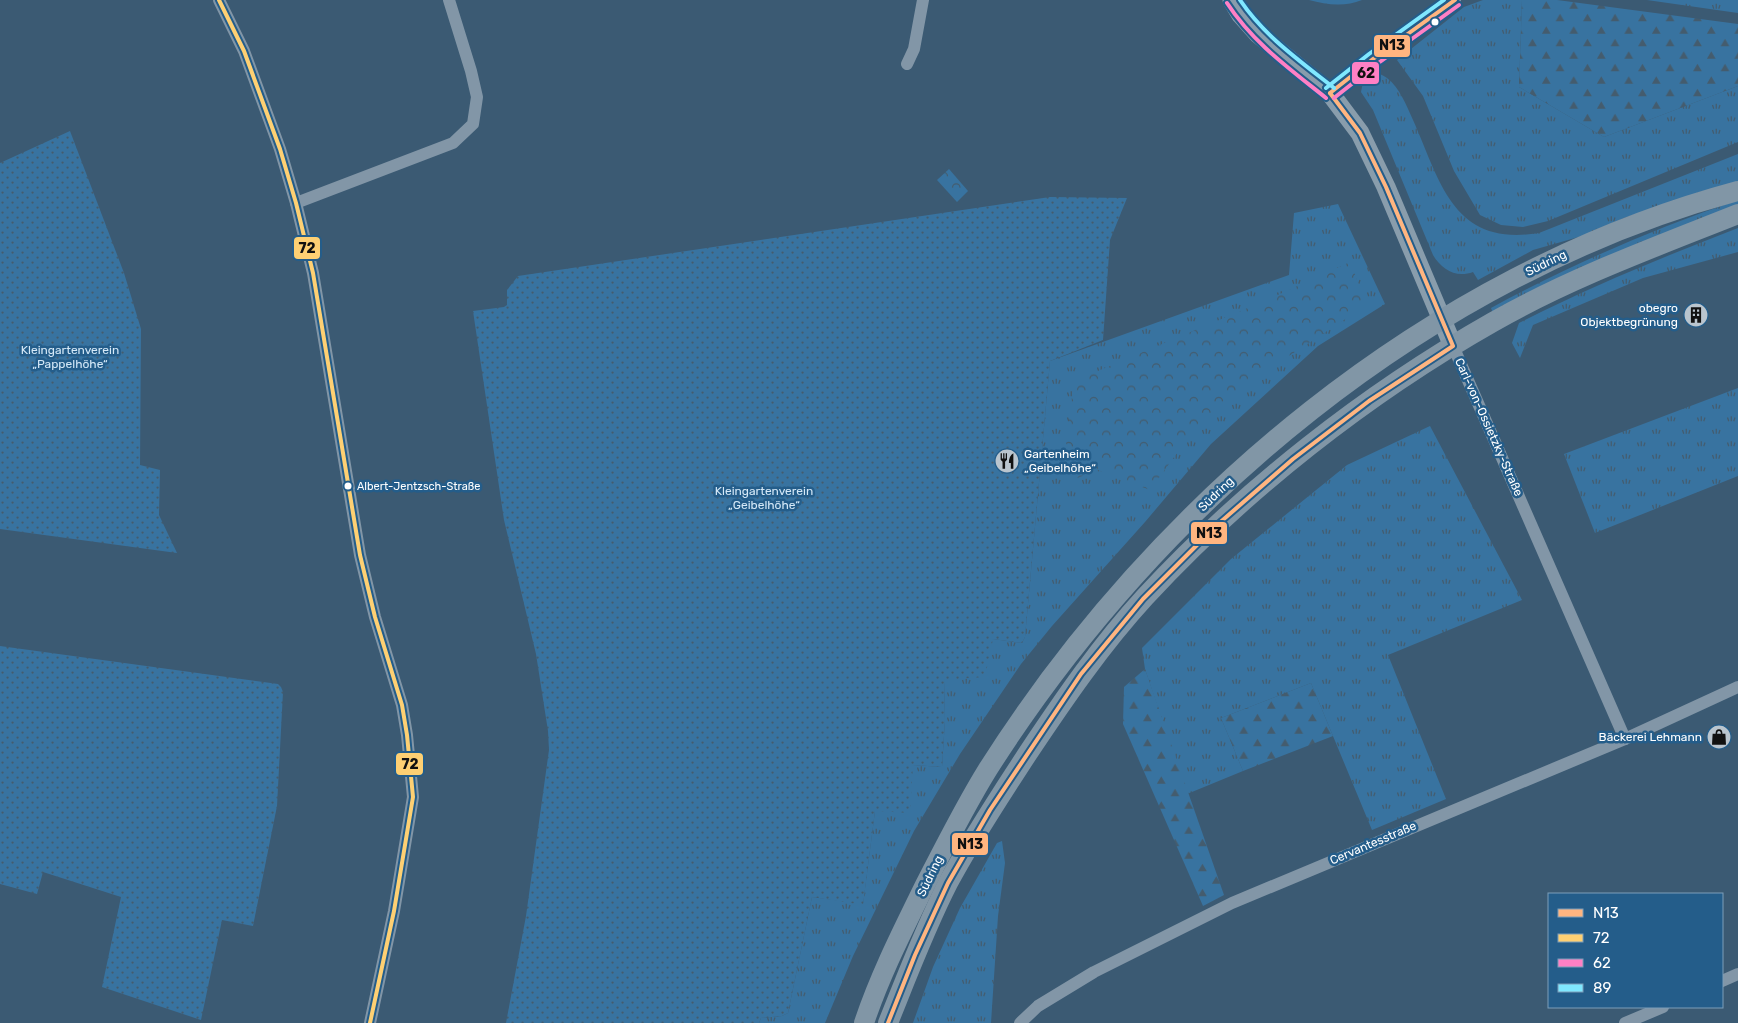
<svg xmlns="http://www.w3.org/2000/svg" width="1738" height="1023" font-family="Rubik,sans-serif">
<style>
.grass{fill:url(#grass-tufts)}
.forest{fill:url(#forest-firs)}
.park{fill:url(#park-crowns)}
.garden{fill:url(#garden-dots)}
.lines{fill:none;stroke-linecap:round;stroke-linejoin:round}
.street{stroke:#8296a7;stroke-width:12}
.secondary{stroke:#899dac;stroke-width:19}
.primary{stroke:#8196a6;stroke-width:20}
.bus-1-casing{stroke:#245d8a;stroke-width:8}
.bus-2-casing{stroke:#245d8a;stroke-width:8}
.bus-3-casing{stroke:#245d8a;stroke-width:8}
.bus-4-casing{stroke:#245d8a;stroke-width:8}
.bus-1{stroke:#ffb580;stroke-width:4}
.bus-2{stroke:#fed073;stroke-width:4}
.bus-3{stroke:#ff80c5;stroke-width:4}
.bus-4{stroke:#80e8ff;stroke-width:4}
.bus-dot{fill:#fff;stroke:#245d8a;stroke-width:2}
.labels{text-anchor:middle;dominant-baseline:central;stroke-width:5;stroke-linejoin:round;paint-order:stroke}
.bus-label{font-size:11px;fill:#fff;stroke:#245d8a;text-anchor:start}
.street-label{font-size:12px;fill:#fff;stroke:#245d8a}
.poi-label{font-size:12px;fill:#fff;stroke:#245d8a;text-anchor:end}
.park-label{font-size:12px;fill:#d5e9f8;stroke:#245d8a}
.line-badge{stroke:#245d8a;stroke-width:2}
.pale-badge-label{font-size:14px;text-anchor:middle;font-weight:bold;fill:#111}
</style>
<defs>
<pattern id="grass-tufts" width="24" height="20" patternUnits="userSpaceOnUse" patternTransform="scale(1.25)"><rect width="24" height="20" fill="#3873a0"/><path d="M3 7l-1-3M5 7V3M7 7l1-3M15 17l-1-3M17 17v-4M19 17l1-3" fill="none" stroke="#445c6e"/></pattern>
<pattern id="forest-firs" width="22" height="20" patternUnits="userSpaceOnUse" patternTransform="scale(1.25)"><rect width="22" height="20" fill="#3873a0"/><path d="M5 1l3.5 6h-7zM16 11l3.5 6h-7z" fill="#445c6e"/></pattern>
<pattern id="park-crowns" width="20" height="18" patternUnits="userSpaceOnUse" patternTransform="scale(1.25)"><rect width="20" height="18" fill="#3873a0"/><path d="M2 6a3 3 0 1 1 6 0M12 15a3 3 0 1 1 6 0" fill="none" stroke="#445c6e"/></pattern>
<pattern id="garden-dots" width="8" height="8" patternUnits="userSpaceOnUse" patternTransform="scale(1.25)"><rect width="8" height="8" fill="#3873a0"/><path d="M2 2h.1M6 6h.1" fill="none" stroke="#445c6e" stroke-width="1.8" stroke-linecap="round"/></pattern>
</defs>
<rect width="100%" height="100%" fill="#3b5a73"/>
<g class="grass">
<path d="M1309,0H1362C1345,7 1327,5 1309,0Z"/>
<polygon points="1483,0 1522,0 1519,87 1604,137 1738,86 1738,142 1548,221 1523,227 1501,225 1480,215 1454,171 1423,96 1397,60 1464,7"/>
<polygon points="1647,0 1738,0 1738,13"/>
<path d="M1373,71C1378,73 1383,75 1387,78C1400,88 1406,105 1413,120C1441,183 1453,247 1539,233L1738,154V182L1668,203L1624,218L1582,236L1533,250L1478,280L1473,272C1456,278 1442,270 1433,255L1373,110L1361,92L1363,82Z"/>
<path d="M1738,200V207L1493,313L1491,308C1570,265 1653,229 1738,200Z"/>
<polygon points="1338,204 1385,304 1318,346 1211,444 1145,522 1052,626 1021,664 960,754 914,831 853,956 825,1023 759,1023 761,1018 782,1016 788,1013 812,897 863,904 875,811 913,765 942,767 945,720 944,680 993,639 1022,643 1025,637 1050,361 1289,275 1294,213"/>
<path d="M1738,228V252L1643,278L1533,325L1520,358L1512,343L1519,323C1592,286 1663,257 1738,228Z"/>
<polygon points="1738,388 1738,476 1595,533 1564,454"/>
<polygon points="1430,426 1522,600 1388,655 1446,799 1372,830 1311,683 1221,718 1243,771 1187,794 1145,669 1142,648 1231,559 1347,465"/>
<polygon points="1002,841 1005,863 998,916 991,1023 913,1023 933,967 960,908 997,843"/>
</g>
<g class="forest">
<polygon points="1522,0 1557,0 1738,24 1738,86 1604,137 1519,87"/>
<polygon points="1145,669 1224,895 1203,906 1123,724 1124,687"/>
<polygon points="1311,683 1333,736 1243,771 1221,718"/>
</g>
<g class="park">
<polygon points="949,169 968,191 957,202 937,180"/>
<polygon points="1350,262 1367,305 1269,369 1188,438 1150,490 1098,470 1075,479 1066,444 1074,381 1269,299"/>
</g>
<g class="garden">
<polygon points="70,131 124,273 141,329 140,465 160,470 159,515 177,553 0,529 0,163"/>
<polygon points="1050,197 1127,198 1110,240 1103,340 1050,361 1025,637 1022,643 993,639 985,677 944,680 945,720 942,767 913,765 910,813 875,811 863,905 812,897 788,1013 782,1016 761,1018 759,1023 506,1023 526,916 549,750 548,731 536,654 504,520 473,311 504,307 507,305 507,290 518,276"/>
<polygon points="0,646 278,684 281,687 283,692 277,806 253,926 222,920 201,1020 102,987 121,897 43,872 37,894 0,884"/>
</g>
<g class="lines">
<g class="street">
<polyline points="219,0 244,51 280,149 296,203 313,273 360,555 375,617 402,705 407,735 413,797 394,911 370,1023"/>
<polyline points="907,64 914,49 923,0"/>
<polyline points="1330,93 1373,59 1455,0"/>
<polyline points="296,203 453,143 473,124 477,97 471,71 449,0"/>
<polyline points="1453,346 1625,739"/>
<polyline points="1722,981 1738,974"/>
<polyline points="1020,1023 1038,1006 1094,972 1232,903 1625,739 1738,687"/>
<polyline points="1625,1023 1663,1007"/>
</g>
<polyline class="secondary" points="1232,0 1241,15 1258,34 1330,93 1360,133 1386,187 1453,346"/>
<g class="primary">
<path d="M864,1023C880,975 903,930 925,885C945,846 965,806 988,769C1158,501 1429,274 1738,191"/>
<path d="M888,1023C907,976 925,928 948,883C972,838 1000,796 1028,753C1064,699 1101,645 1145,597C1244,490 1366,394 1493,322C1570,278 1655,247 1738,214"/>
</g>
<defs>
<g id="bus-1">
<polyline points="1330,93 1373,59 1455,0"/>
<polyline points="888,1023 915,955 948,883 990,810 1081,674 1143,599 1217,525 1293,459 1369,401 1453,346 1386,187 1360,133 1330,93"/>
</g>
<polyline id="bus-2" points="219,0 244,51 280,149 296,203 313,273 360,555 375,617 402,705 407,735 413,797 394,911 370,1023"/>
<g id="bus-3">
<path d="M1227,3C1253,43 1290,69 1326,98"/>
<polyline points="1334,98 1377,64 1459,5"/>
</g>
<g id="bus-4">
<path d="M1240,0C1264,36 1300,61 1334,88"/>
<polyline points="1326,88 1369,54 1444,0"/>
</g>
</defs>
<use href="#bus-1" class="bus-1-casing"/>
<use href="#bus-2" class="bus-2-casing"/>
<use href="#bus-3" class="bus-3-casing"/>
<use href="#bus-4" class="bus-4-casing"/>
<use href="#bus-1" class="bus-1"/>
<use href="#bus-2" class="bus-2"/>
<use href="#bus-3" class="bus-3"/>
<use href="#bus-4" class="bus-4"/>
</g>
<defs>
<symbol id="building-disc" viewBox="-11 -11 22 22"><circle r="9.5" fill="#bac5ce" stroke="#245d8a"/><path d="M-4-6H4V6H1V3H-1V6H-4ZM-2.5-4.3h1.7v1.8h-1.7ZM.8-4.3h1.7v1.8H.8ZM-2.5-1h1.7V.8h-1.7ZM.8-1h1.7V.8H.8Z" fill="#111"/></symbol>
<symbol id="restaurant-disc" viewBox="-11 -11 22 22"><circle r="9.5" fill="#bac5ce" stroke="#245d8a"/><path d="M-5-6h1v4h1v-4h1v4h1v-4h1v5L-1.5 .5V6h-2V.5L-5-1ZM5-6V6H3V1.5H1.5Q1.5-4 5-6Z" fill="#111"/></symbol>
<symbol id="shop-disc" viewBox="-11 -11 22 22"><circle r="9.5" fill="#bac5ce" stroke="#245d8a"/><path d="M-5-2.5h2.3a2.7 3.5 0 0 1 5.4 0H5L5.5 6h-11ZM-1.5-2.5h3a1.5 2.3 0 0 0-3 0Z" fill="#111"/></symbol>
</defs>
<g fill-rule="evenodd">
<use href="#building-disc" x="1682" y="301" width="28" height="28"/>
<use href="#restaurant-disc" x="993" y="447" width="28" height="28"/>
<use href="#shop-disc" x="1705" y="723" width="28" height="28"/>
</g>
<g class="bus-dot">
<circle cx="1435" cy="22" r="4.5"/>
<circle cx="348" cy="486" r="4.5"/>
</g>
<g class="labels">
<g class="bus-label">
<text x="357" y="486">Albert-Jentzsch-Straße</text>
</g>
<g class="street-label">
<text transform="translate(1546 263) rotate(-26)">Südring</text>
<text transform="translate(1489 427) rotate(66)">Carl-von-Ossietzky-Straße</text>
<text transform="translate(1216 494) rotate(-44)">Südring</text>
<text transform="translate(1373 843) rotate(-23)">Cervantesstraße</text>
<text transform="translate(930 876) rotate(-64)">Südring</text>
</g>
<g class="poi-label">
<text x="1678" y="308">obegro<tspan x="1678" dy="14">Objektbegrünung</tspan></text>
<text x="1024" y="454" text-anchor="start">Gartenheim<tspan x="1024" dy="14">„Geibelhöhe“</tspan></text>
<text x="1702" y="737">Bäckerei Lehmann</text>
</g>
<g class="park-label">
<text x="70" y="350">Kleingartenverein<tspan x="70" dy="14">„Pappelhöhe“</tspan></text>
<text x="764" y="491">Kleingartenverein<tspan x="764" dy="14">„Geibelhöhe“</tspan></text>
</g>
</g>
<g class="line-badge">
<rect x="1373" y="34" width="38" height="24" rx="5" fill="#ffb580"/>
<rect x="1351" y="61" width="29" height="24" rx="5" fill="#ff80c5"/>
<rect x="293" y="236" width="28" height="24" rx="5" fill="#fed073"/>
<rect x="1190" y="521" width="38" height="24" rx="5" fill="#ffb580"/>
<rect x="395" y="752" width="29" height="24" rx="5" fill="#fed073"/>
<rect x="951" y="832" width="38" height="24" rx="5" fill="#ffb580"/>
</g>
<g class="pale-badge-label">
<text x="1392" y="50">N13</text>
<text x="1366" y="78">62</text>
<text x="307" y="253">72</text>
<text x="1209" y="538">N13</text>
<text x="410" y="769">72</text>
<text x="970" y="849">N13</text>
</g>
<rect x="1548" y="893" width="175" height="115" fill="#245d8a" stroke="#7c9eb9"/>
<rect x="1558" y="909" width="25" height="8" fill="#ffb580" stroke="#7c9eb9"/>
<text x="1593" y="918" font-size="15" fill="#ffffff">N13</text>
<rect x="1558" y="934" width="25" height="8" fill="#fed073" stroke="#7c9eb9"/>
<text x="1593" y="943" font-size="15" fill="#ffffff">72</text>
<rect x="1558" y="959" width="25" height="8" fill="#ff80c5" stroke="#7c9eb9"/>
<text x="1593" y="968" font-size="15" fill="#ffffff">62</text>
<rect x="1558" y="984" width="25" height="8" fill="#80e8ff" stroke="#7c9eb9"/>
<text x="1593" y="993" font-size="15" fill="#ffffff">89</text>
</svg>
